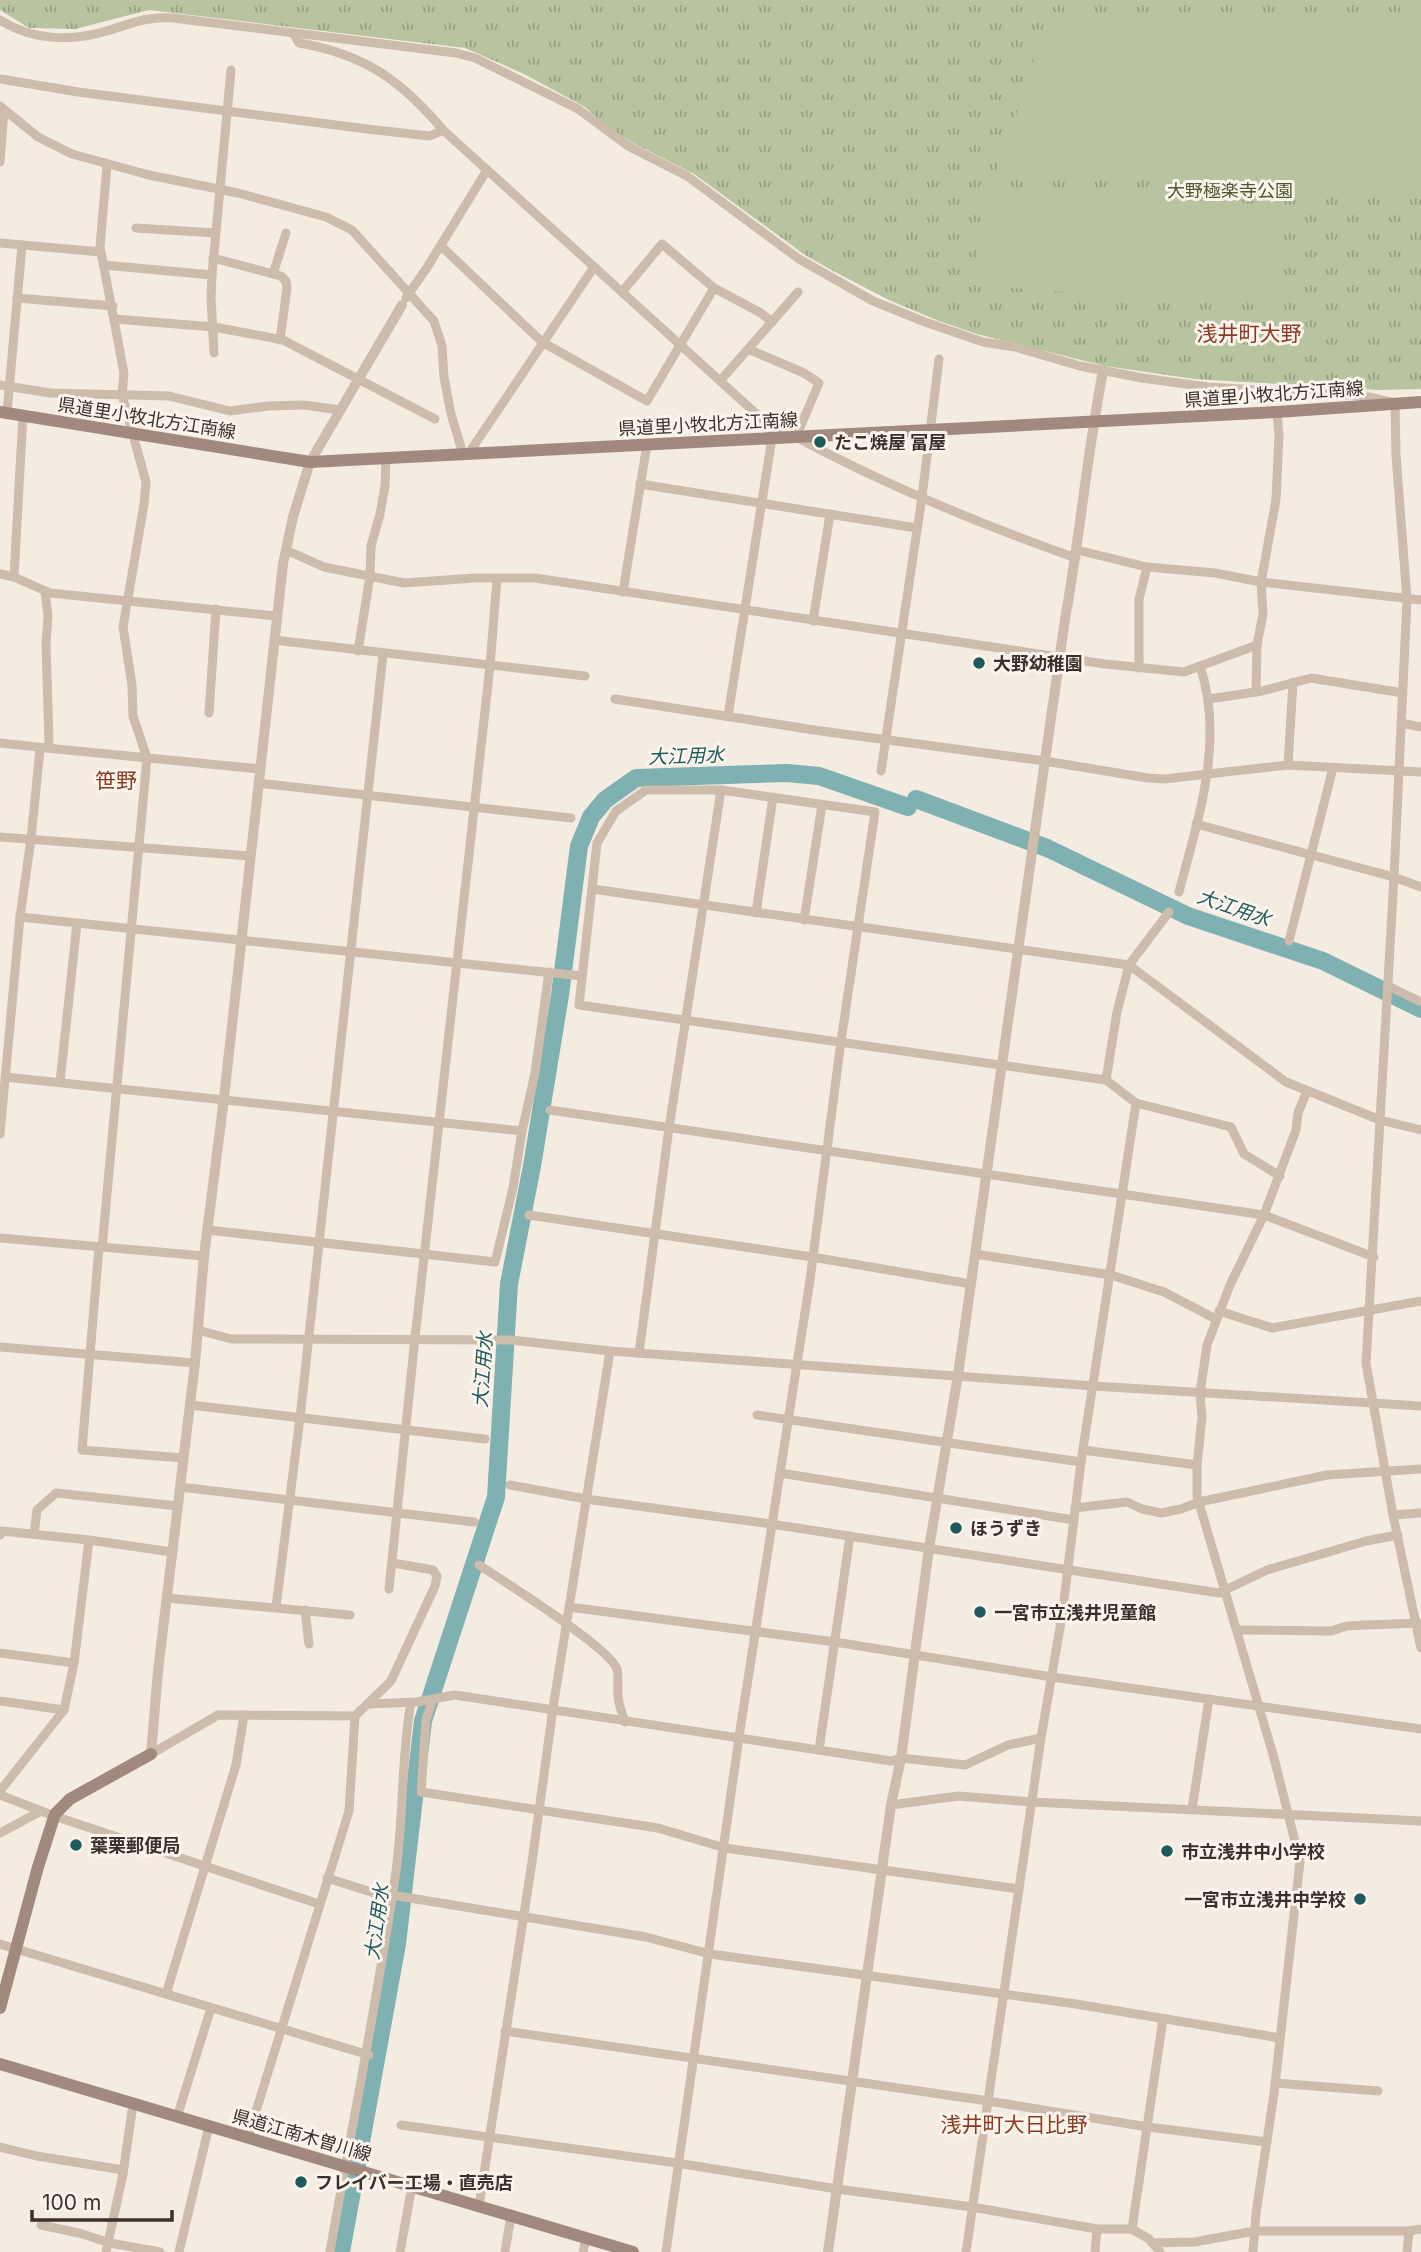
<svg xmlns="http://www.w3.org/2000/svg" width="1421" height="2252" font-family="Inter,'Noto Sans JP',sans-serif">
<style>
.park{fill:url(#park-tufts)}
.garden{fill:#b8c4a0}
.lines{fill:none;stroke-linecap:round;stroke-linejoin:round}
.river{stroke:#7fb0b2;stroke-width:18}
.minor{stroke:#cdbbac;stroke-width:9}
.tertiary{stroke:#cdbbac;stroke-width:10}
.secondary{stroke:#a18a7d;stroke-width:12}
.poi-dot{fill:#1f5a5e;stroke:#fbf5ee;stroke-width:2.5}
.labels{text-anchor:middle;dominant-baseline:central;stroke-width:6;stroke-linejoin:round;paint-order:stroke}
.park-label{font-size:18px;fill:#4a5a2e;stroke:#fbf5ee}
.street-label{font-size:18px;fill:#3b302b;stroke:#fbf5ee}
.poi-label{font-size:18px;font-weight:bold;fill:#3b302b;stroke:#fbf5ee;text-anchor:start}
.water-label{font-size:19px;font-style:italic;fill:#1f5a5e;stroke:#fbf5ee}
.quarter-label{font-size:21px;fill:#8c3b22;stroke:#fbf5ee}
</style>
<defs>
<pattern id="park-tufts" width="24" height="20" patternUnits="userSpaceOnUse" patternTransform="scale(1.75)"><rect width="24" height="20" fill="#b8c4a0"/><path d="M3 7l-1-3M5 7V3M7 7l1-3M15 17l-1-3M17 17v-4M19 17l1-3" fill="none" stroke="#97a083"/></pattern>
</defs>
<rect width="100%" height="100%" fill="#f4ebe1"/>
<polygon class="park" points="0,0 1421,0 1421,389 1378,390 1195,379 1105,366 977,334 939,321 889,300 835,272 805,255 694,174 631,142 608,128 585,107 524,74 465,48 149,10 75,29 29,28 0,10"/>
<g class="garden">
<polygon points="1048,15 1186,20 1269,16 1421,16 1421,198 1124,176 998,171"/>
<polygon points="984,186 1278,206 1274,304 976,286"/>
</g>
<g class="lines">
<g class="river">
<polyline points="916,799 1047,848 1188,916 1323,961 1421,1009"/>
<polyline points="341,2252 397,1944 423,1721 496,1497 509,1284 532,1166 560,995 579,846 591,817 605,800 636,778 787,773 819,776 908,807"/>
</g>
<g class="minor">
<path d="M0,20C33,41 73,42 110,30C132,23 149,16 173,18L456,53L475,58L578,109L628,146L687,176L799,259L873,301L925,322L983,342L1015,347L1080,366L1142,378L1208,387L1364,396L1395,403L1396,455L1407,600L1394,877L1366,1363L1393,1515L1421,1648"/>
<path d="M293,33L299,43C364,54 401,80 443,130L782,437"/>
<polyline points="0,79 78,92 367,129 430,136 443,130"/>
<polyline points="0,106 38,137 72,154 149,175 238,193 326,217 352,230 434,321 442,346 444,377 451,414 463,454"/>
<polyline points="0,162 4,110"/>
<polyline points="136,228 215,233"/>
<polyline points="0,243 101,252"/>
<polyline points="441,246 542,342 647,401 714,288"/>
<polyline points="213,258 281,276 286,281 287,288 280,340"/>
<polyline points="104,265 212,275"/>
<polyline points="273,274 286,233"/>
<polyline points="622,292 662,244 714,288 761,313 772,322"/>
<polyline points="17,298 113,306"/>
<polyline points="406,298 428,266 487,170"/>
<polyline points="115,319 214,327 283,340 435,419"/>
<path d="M748,349L804,373L819,383L796,437C885,485 980,524 1076,558"/>
<polyline points="214,353 211,297 212,275 231,70"/>
<polyline points="720,381 798,292"/>
<polyline points="0,385 50,393 169,396 230,411 268,406 304,405 340,410"/>
<polyline points="7,413 22,245"/>
<polyline points="469,453 594,267"/>
<polyline points="640,484 917,528"/>
<polyline points="286,550 324,567 404,583 475,578 535,578 1105,664 1184,672 1257,645 1263,614 1261,582 1276,500 1279,436 1277,412"/>
<polyline points="1077,550 1147,567 1215,573 1261,582 1421,600"/>
<polyline points="0,574 14,577 50,593 276,616"/>
<polyline points="14,577 23,415"/>
<polyline points="623,592 647,444"/>
<polyline points="813,621 830,514"/>
<polyline points="274,640 585,676"/>
<polyline points="358,651 370,576 371,546 380,514 385,486 386,457"/>
<polyline points="1139,668 1139,599 1147,567"/>
<polyline points="1256,692 1257,645"/>
<polyline points="615,699 821,731 1045,761 1148,778 1164,779 1288,765 1421,772"/>
<polyline points="1209,699 1262,691 1311,678 1403,693"/>
<polyline points="209,713 216,609"/>
<polyline points="728,716 772,438"/>
<polyline points="1401,723 1421,727"/>
<polyline points="0,743 47,748 49,743 46,643 48,616 45,591"/>
<polyline points="47,748 260,769"/>
<polyline points="1288,765 1293,682"/>
<polyline points="881,771 922,497 939,359"/>
<polyline points="258,783 571,818"/>
<polyline points="1196,824 1394,877 1421,887"/>
<polyline points="0,837 250,856"/>
<polyline points="592,889 1129,965 1286,1082 1380,1120 1421,1130"/>
<path d="M1179,892C1198,819 1225,741 1200,666"/>
<polyline points="756,913 773,797"/>
<polyline points="20,917 582,976"/>
<polyline points="804,920 822,805"/>
<polyline points="1289,941 1333,768"/>
<polyline points="1388,986 1421,1002"/>
<polyline points="5,1077 522,1131"/>
<polyline points="1106,1080 1117,1012 1129,965 1169,912"/>
<polyline points="60,1082 77,923"/>
<polyline points="550,1110 1264,1215 1374,1257"/>
<polyline points="0,1134 20,917 31,839 40,749"/>
<polyline points="529,1215 812,1257 971,1284"/>
<polyline points="208,1230 495,1262 513,1188 522,1131 535,1073 549,972"/>
<polyline points="0,1238 204,1256"/>
<polyline points="99,1247 82,1450 183,1458"/>
<polyline points="102,1248 147,758 133,716 132,685 123,627 144,504 146,482 122,395 124,373 100,247 107,165"/>
<polyline points="975,1254 1111,1275 1164,1292 1216,1319"/>
<polyline points="1219,1311 1272,1328 1421,1301"/>
<polyline points="198,1330 231,1339 511,1340 610,1351 1094,1386 1421,1406"/>
<polyline points="0,1347 195,1363"/>
<polyline points="639,1353 669,1128 721,790"/>
<polyline points="190,1405 485,1439"/>
<polyline points="757,1415 1081,1462"/>
<polyline points="1083,1450 1197,1465"/>
<polyline points="780,1473 1074,1520"/>
<polyline points="510,1485 586,1499 771,1524 1219,1593 1267,1570 1366,1541 1398,1535"/>
<polyline points="180,1487 474,1522"/>
<polyline points="1075,1508 1127,1502 1142,1509 1161,1513 1181,1509 1199,1502 1327,1475 1421,1469"/>
<polyline points="1393,1515 1421,1513"/>
<polyline points="34,1534 37,1510 56,1493 178,1506"/>
<polyline points="0,1535 2,1531 89,1540"/>
<path d="M479,1565C503,1581 609,1647 617,1669C619,1677 617,1687 618,1696C619,1705 622,1714 625,1722"/>
<polyline points="389,1589 415,1338 490,666 497,579"/>
<polyline points="167,1598 350,1615"/>
<polyline points="276,1607 300,1418 383,655"/>
<polyline points="569,1607 835,1642 1052,1677 1421,1729"/>
<polyline points="305,1610 309,1644"/>
<polyline points="1237,1630 1331,1631 1347,1626 1366,1625 1419,1623"/>
<polyline points="0,1653 74,1663"/>
<polyline points="433,1699 426,1720 421,1792 658,1828 725,1848 1019,1889"/>
<polyline points="0,1701 64,1710"/>
<polyline points="368,1704 417,1702 455,1695 891,1761 901,1758 965,1765 1008,1745 1041,1738"/>
<polyline points="819,1750 850,1536"/>
<polyline points="151,1754 218,1715 355,1716"/>
<polyline points="0,1791 64,1710 74,1663 89,1540 172,1552"/>
<polyline points="0,1795 54,1816 319,1904"/>
<polyline points="891,1805 958,1796 1032,1802 1421,1821"/>
<polyline points="1192,1809 1209,1699"/>
<polyline points="0,1833 41,1811"/>
<polyline points="327,1878 390,1898 398,1896 646,1937 710,1954 1076,2004 1280,2038"/>
<polyline points="0,1944 369,2055"/>
<polyline points="166,1994 236,1765 244,1715"/>
<polyline points="505,2031 988,2101 1148,2127 1267,2142"/>
<polyline points="1275,2083 1378,2091"/>
<polyline points="177,2117 211,2008"/>
<polyline points="401,2125 677,2163 837,2189 972,2207 1097,2229 1132,2229 1149,2239 1160,2252"/>
<polyline points="248,2137 349,1811 355,1716 391,1681 435,1586 437,1576 433,1570 393,1563"/>
<polyline points="0,2147 37,2156 123,2170"/>
<polyline points="479,2206 532,1862 553,1708 610,1351"/>
<polyline points="41,2225 79,2233 110,2243 160,2252"/>
<polyline points="1132,2229 1163,2019"/>
<polyline points="1152,2243 1194,2242 1255,2231 1409,2231 1421,2229"/>
<polyline points="106,2252 123,2174 133,2104"/>
<polyline points="179,2252 209,2126"/>
<path d="M330,2252C352,2125 378,1998 396,1871C404,1815 401,1757 411,1702"/>
<polyline points="400,2252 412,2186"/>
<polyline points="505,2252 511,2216"/>
<polyline points="583,2252 586,2238"/>
<polyline points="666,2252 739,1737 810,1280 841,1041 875,812 721,790 646,790 616,811 597,843 579,1005 1106,1080 1136,1103 1231,1127 1244,1154 1280,1176"/>
<polyline points="966,2252 1041,1738 1062,1616 1081,1462 1136,1103"/>
<polyline points="1095,2252 1097,2229"/>
<polyline points="1253,2252 1256,2213 1274,2094 1300,1861 1274,1758 1197,1496 1197,1465 1202,1417 1200,1393 1207,1345 1230,1285 1264,1215 1296,1130 1298,1113 1307,1091"/>
<polyline points="1407,2252 1409,2231"/>
</g>
<g class="tertiary">
<polyline points="151,1754 158,1671 195,1363 204,1256 224,1098 283,564 293,517 310,462 402,305"/>
<path d="M828,2252L891,1805L901,1758L929,1548L958,1375L1065,619C1080,537 1087,453 1103,371"/>
</g>
<g class="secondary">
<polyline points="0,412 310,462 1277,412 1421,402"/>
<polyline points="0,2008 38,1867 55,1814 70,1799 151,1754"/>
<polyline points="0,2064 633,2252"/>
</g>
</g>
<g class="poi-dot">
<circle cx="820" cy="442" r="7"/>
<circle cx="979" cy="663" r="7"/>
<circle cx="956" cy="1528" r="7"/>
<circle cx="980" cy="1612" r="7"/>
<circle cx="76" cy="1845" r="7"/>
<circle cx="1167" cy="1851" r="7"/>
<circle cx="1360" cy="1899" r="7"/>
<circle cx="301" cy="2182" r="7"/>
</g>
<g class="labels">
<g class="park-label">
<text x="1230" y="190">大野極楽寺公園</text>
</g>
<g class="street-label">
<text transform="translate(1274 394) rotate(-4)">県道里小牧北方江南線</text>
<text transform="translate(147 418) rotate(9)">県道里小牧北方江南線</text>
<text transform="translate(708 424) rotate(-3)">県道里小牧北方江南線</text>
<text transform="translate(302 2135) rotate(16)">県道江南木曽川線</text>
</g>
<g class="poi-label">
<text x="834" y="442">たこ焼屋 富屋</text>
<text x="993" y="663">大野幼稚園</text>
<text x="970" y="1528">ほうずき</text>
<text x="994" y="1612">一宮市立浅井児童館</text>
<text x="90" y="1845">葉栗郵便局</text>
<text x="1181" y="1851">市立浅井中小学校</text>
<text x="1346" y="1899" text-anchor="end">一宮市立浅井中学校</text>
<text x="315" y="2182">フレイバー工場・直売店</text>
</g>
<g class="water-label">
<text transform="translate(686 756) rotate(-2)">大江用水</text>
<text transform="translate(1234 908) rotate(19)">大江用水</text>
<text transform="translate(483 1370) rotate(-86)">大江用水</text>
<text transform="translate(377 1922) rotate(-82)">大江用水</text>
</g>
<g class="quarter-label">
<text x="1249" y="333">浅井町大野</text>
<text x="116" y="780">笹野</text>
<text x="1014" y="2124">浅井町大日比野</text>
</g>
</g>
<path d="M32 2210v10h140v-10" fill="none" stroke="#3b302b" stroke-width="3.5"/>
<text x="42" y="2210" font-size="21" fill="#3b302b" stroke="#fbf5ee" stroke-width="5" paint-order="stroke">100 m</text>
</svg>
